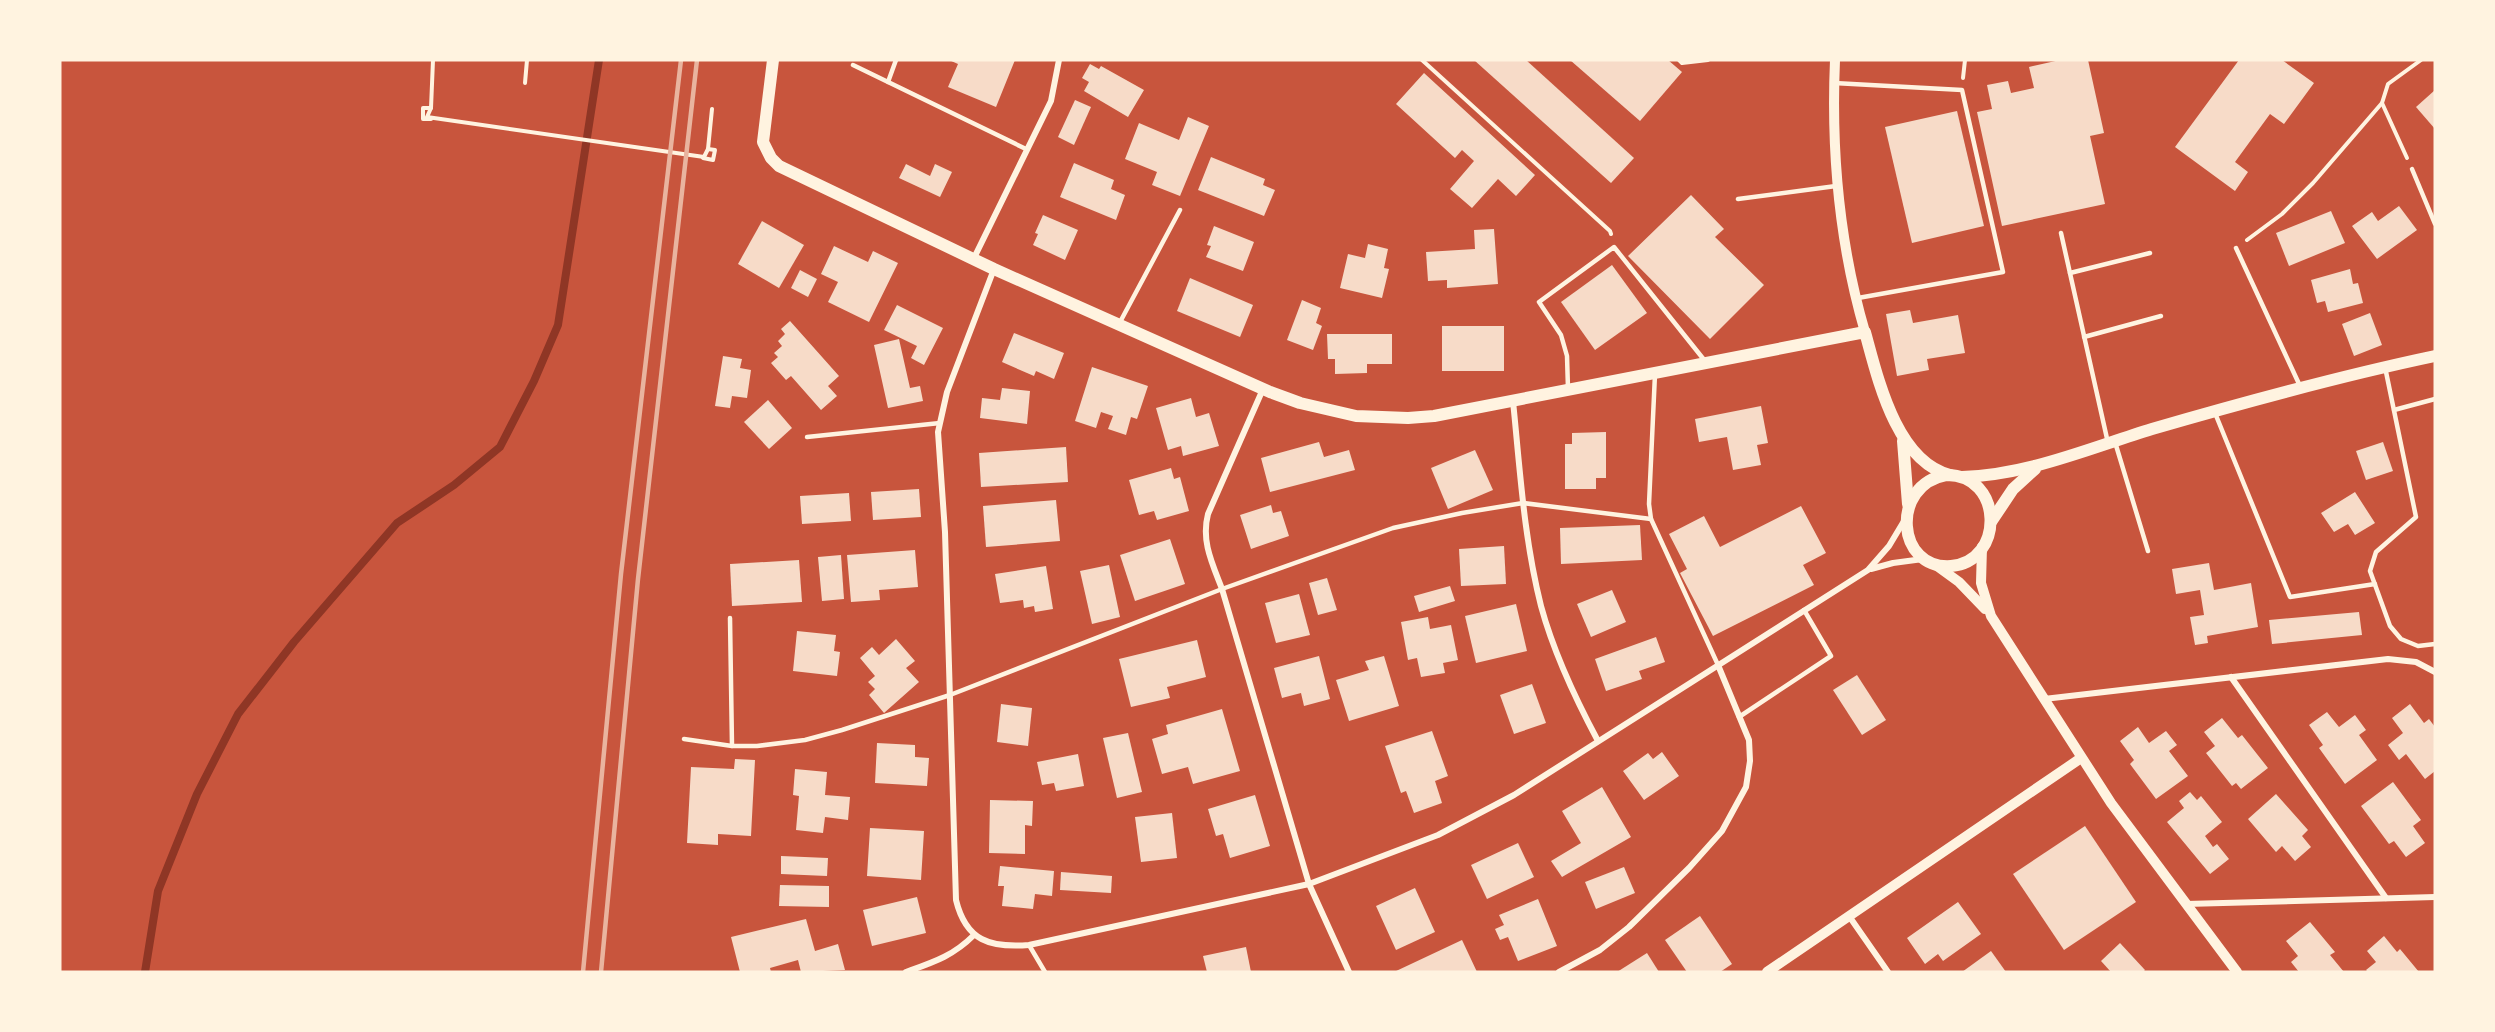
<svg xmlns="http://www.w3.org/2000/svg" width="2495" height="1032" font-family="Mulish,sans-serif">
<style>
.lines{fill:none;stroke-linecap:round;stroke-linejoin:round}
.stream{stroke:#8f3625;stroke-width:8}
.building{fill:#f7dbc8}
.path{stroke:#fff3e0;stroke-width:4}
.service{stroke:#fff3e0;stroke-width:4.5}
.minor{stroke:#fff3e0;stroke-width:6}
.tertiary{stroke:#fff3e0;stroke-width:10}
.secondary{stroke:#fff3e0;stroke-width:12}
.rail{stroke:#e9b49f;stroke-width:4.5}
</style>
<rect width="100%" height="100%" fill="#c8553d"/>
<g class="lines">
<polyline class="stream" points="145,972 158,891 197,794 238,714 294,642 397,523 454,485 500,447 534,381 558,325 599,60"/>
</g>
<g class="building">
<polygon points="949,60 1015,60 996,107 948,87 958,64"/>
<polygon points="1474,60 1526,60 1634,158 1611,183"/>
<polygon points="1570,60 1668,60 1682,72 1640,121"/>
<polygon points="2060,60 2088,60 2104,133 2090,136 2105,204 2002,226 1977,112 1992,109 1987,85 2008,81 2011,93 2034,88 2029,67"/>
<polygon points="2239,60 2282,60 2314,83 2284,124 2270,114 2235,162 2248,172 2235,191 2175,147"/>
<polygon points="1090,64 1099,69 1101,66 1144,90 1128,117 1084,91 1089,82 1082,78"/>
<polygon points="1424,73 1535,175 1516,196 1498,179 1472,208 1450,189 1474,161 1462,150 1455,158 1396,104"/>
<polygon points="2435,90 2435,129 2416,107"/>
<polygon points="1075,100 1091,107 1074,145 1058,137"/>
<polygon points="1957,111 1984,226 1912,243 1885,127"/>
<polygon points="1188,117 1209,126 1180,196 1152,185 1157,172 1125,159 1139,123 1179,140"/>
<polygon points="1211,157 1265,179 1263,185 1275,190 1264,216 1198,190"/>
<polygon points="1074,163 1114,180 1111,189 1125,195 1116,220 1060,197"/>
<polygon points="906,164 930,176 935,164 952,172 940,197 899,178"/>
<polygon points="1691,195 1724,229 1715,237 1764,285 1710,339 1628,256"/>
<polygon points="2399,206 2417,230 2377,259 2352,226 2372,212 2378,221"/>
<polygon points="2331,211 2345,243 2289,266 2276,233"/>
<polygon points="1043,215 1078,230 1065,260 1033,245 1038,234 1035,233"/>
<polygon points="762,221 804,245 779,288 738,264"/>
<polygon points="1214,226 1254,242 1243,271 1206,257 1211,246 1207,245"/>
<polygon points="1494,229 1498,284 1447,288 1447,280 1428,281 1426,252 1475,249 1474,230"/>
<polygon points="1368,244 1388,249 1384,268 1389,269 1382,298 1340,288 1348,254 1365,258"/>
<polygon points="834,246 868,262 873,251 898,263 869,322 828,302 838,282 821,274"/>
<polygon points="1612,265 1647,313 1595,350 1561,302"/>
<polygon points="2350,269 2353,284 2358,283 2363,303 2328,312 2325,301 2317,303 2311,280"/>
<polygon points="800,270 817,279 808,297 791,288"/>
<polygon points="1190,278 1253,305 1240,337 1177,311"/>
<polygon points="1302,300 1321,308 1316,323 1322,326 1313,350 1287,340"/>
<polygon points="897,305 943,328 924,365 911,358 917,346 884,330"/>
<polygon points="1910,310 1913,323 1958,315 1965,353 1927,359 1929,370 1897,376 1886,314"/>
<polygon points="2370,313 2382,345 2354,356 2342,324"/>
<polygon points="790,321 839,376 828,386 837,396 821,410 791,376 786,380 771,363 778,357 774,353 782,346 778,341 785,334 781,329"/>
<rect x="1442" y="326" width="62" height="45"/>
<polygon points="1014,333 1064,353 1054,379 1036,371 1034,376 1002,362"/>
<polygon points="1327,334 1392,334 1392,364 1367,364 1367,373 1335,374 1335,359 1328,359"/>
<polygon points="899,339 910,388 920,386 923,401 888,408 874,345"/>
<polygon points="723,356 742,359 740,368 751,370 747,398 732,396 730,408 715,406"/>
<polygon points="1092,367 1148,386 1137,419 1131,417 1126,435 1108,429 1113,416 1101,412 1096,428 1075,421"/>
<polygon points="1002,388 1030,391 1027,424 980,418 982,398 1000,400"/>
<polygon points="1191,398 1196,417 1209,413 1219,446 1183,456 1181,446 1168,450 1156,408"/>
<polygon points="768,400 792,428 769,449 744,422"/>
<polygon points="1761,406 1768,443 1757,445 1761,465 1733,470 1727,437 1699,442 1695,419"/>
<polygon points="1606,432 1606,478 1596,478 1596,489 1565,489 1565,444 1572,444 1572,433"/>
<polygon points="1319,442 1324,457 1349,450 1355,470 1270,492 1261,458"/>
<polygon points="2383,442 2393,471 2366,480 2356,451"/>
<polygon points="1066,447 1068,482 981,487 979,453"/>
<polygon points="1475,450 1493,490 1448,509 1431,468"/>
<polygon points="1171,468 1174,479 1180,477 1189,511 1157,520 1154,511 1139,515 1129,480"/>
<polygon points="919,489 921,517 873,520 871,492"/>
<polygon points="2355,492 2375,523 2355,535 2348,524 2334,532 2321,513"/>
<polygon points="849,493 851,521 802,524 800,496"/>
<polygon points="1056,500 1060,541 986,547 983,506"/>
<polygon points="1271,505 1273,513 1281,511 1289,536 1251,549 1240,515"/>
<polygon points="1801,506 1826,553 1803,565 1814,585 1713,636 1680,573 1687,569 1669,534 1704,516 1720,547"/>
<polygon points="1640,525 1642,560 1561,564 1560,528"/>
<polygon points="1170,539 1185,584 1135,601 1120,555"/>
<polygon points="1504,546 1506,584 1461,586 1459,549"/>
<polygon points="915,550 918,587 879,590 880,600 851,602 847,555"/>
<polygon points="841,555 844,599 822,601 818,557"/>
<polygon points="799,560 802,602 732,606 730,564"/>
<polygon points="2209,563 2214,590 2251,583 2258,627 2207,636 2208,643 2195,645 2190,617 2204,615 2200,590 2176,594 2172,569"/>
<polygon points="1109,565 1120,617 1092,624 1080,571"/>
<polygon points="1046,566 1053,609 1035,612 1034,606 1024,608 1023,600 1000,603 995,574"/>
<polygon points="1327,578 1337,610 1318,615 1309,583"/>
<polygon points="1450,586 1455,601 1419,612 1414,596"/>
<polygon points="1612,590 1626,622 1591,637 1577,604"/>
<polygon points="1299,594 1310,635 1276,643 1265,603"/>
<polygon points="1516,604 1527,651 1476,663 1465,616"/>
<polygon points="2359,612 2362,635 2272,644 2269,620"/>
<polygon points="1428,617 1430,629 1451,625 1458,660 1443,663 1445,673 1421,677 1417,658 1408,660 1401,622"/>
<polygon points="797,631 836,635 834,651 840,652 837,676 793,671"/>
<polygon points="1656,637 1665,662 1639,671 1642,679 1606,691 1595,659"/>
<polygon points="896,639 915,661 906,668 919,682 884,713 869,695 875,689 868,682 875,676 860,658 872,647 879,655"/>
<polygon points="1197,640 1206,677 1167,687 1170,698 1131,707 1119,659"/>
<polygon points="1319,656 1330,699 1304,706 1301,693 1282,698 1274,668"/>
<polygon points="1384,656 1399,706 1349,721 1336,680 1369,670 1365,661"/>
<polygon points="1857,675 1886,720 1862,735 1833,690"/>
<polygon points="1532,684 1546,723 1514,734 1500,695"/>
<polygon points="1001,704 1032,708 1028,746 997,742"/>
<polygon points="2410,704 2424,723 2429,719 2435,727 2435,771 2425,779 2406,754 2399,760 2388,745 2403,733 2392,718"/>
<polygon points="1222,709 1240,771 1193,784 1188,767 1162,774 1152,739 1168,734 1166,725"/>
<polygon points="2327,712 2339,727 2355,715 2366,730 2359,735 2377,760 2345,784 2319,748 2323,745 2309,725"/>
<polygon points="2222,718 2238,738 2242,735 2268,768 2241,789 2236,783 2232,786 2206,753 2215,746 2204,732"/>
<polygon points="2138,727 2149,743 2166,731 2177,745 2169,751 2188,776 2156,799 2130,764 2134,760 2120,741"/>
<polygon points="1432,731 1448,776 1435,781 1442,803 1414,813 1406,791 1401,793 1385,746"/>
<polygon points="1128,733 1142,792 1117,798 1103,738"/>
<polygon points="877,743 915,745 915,757 929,758 927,786 875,783"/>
<polygon points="1662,752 1679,776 1644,800 1623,771 1648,753 1653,759"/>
<polygon points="1078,754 1084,786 1056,791 1054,783 1042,785 1037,762"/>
<polygon points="735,759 755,760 751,836 718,834 718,845 687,843 691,767 734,769"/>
<polygon points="795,769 827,772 825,795 850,797 848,820 825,817 823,833 796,830 799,796 793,795"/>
<polygon points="2393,782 2421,820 2413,826 2425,843 2406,857 2394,841 2389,844 2361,806"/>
<polygon points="1602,787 1631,837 1562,877 1551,861 1581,843 1562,811"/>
<polygon points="2190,792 2197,800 2201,796 2222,822 2205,836 2213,847 2217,844 2229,859 2210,874 2167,822 2184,808 2179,801"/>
<polygon points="2276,794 2308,830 2302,836 2311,847 2295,861 2282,846 2276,852 2248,819"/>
<polygon points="1255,795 1270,846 1230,858 1223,834 1216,836 1208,809"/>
<polygon points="990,800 1033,801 1032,826 1025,825 1025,854 989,853"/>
<polygon points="1172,813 1177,858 1141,862 1135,817"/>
<polygon points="2085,826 2136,902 2064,950 2013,874"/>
<polygon points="870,828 924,831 921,880 867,876"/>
<polygon points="1518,843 1534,877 1487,899 1471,865"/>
<polygon points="781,856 828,858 827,876 781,874"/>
<polygon points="1000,866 1054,871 1052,896 1035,894 1033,909 1002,906 1004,886 998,886"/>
<polygon points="1624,867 1635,893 1596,909 1585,882"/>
<polygon points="1061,872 1112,876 1111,893 1060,890"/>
<polygon points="780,885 829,886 829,907 779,906"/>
<polygon points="1415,888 1435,932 1396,950 1376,906"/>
<polygon points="917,897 926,933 872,946 863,910"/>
<polygon points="1538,899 1557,946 1518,961 1508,937 1500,940 1495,929 1504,925 1499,915"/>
<polygon points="1958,902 1981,934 1943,961 1938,954 1925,964 1907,938"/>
<polygon points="1700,916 1732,964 1720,972 1687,972 1665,940"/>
<polygon points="806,919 815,951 838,944 845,970 801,972 798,960 770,968 771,972 740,972 731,937"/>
<polygon points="2310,922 2335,952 2330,955 2344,972 2299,972 2291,962 2298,956 2286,941"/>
<polygon points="2384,936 2397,952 2400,949 2419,972 2368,972 2366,970 2376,962 2367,951"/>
<polygon points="1462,940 1477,972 1394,972"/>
<polygon points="2120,943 2145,970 2143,972 2111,972 2101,961"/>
<polygon points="1246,947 1251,972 1207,972 1203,956"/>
<polygon points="1991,951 2006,972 1962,972"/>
<polygon points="1647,953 1659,972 1617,972"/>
</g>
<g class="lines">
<g class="path">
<polyline points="433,60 431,108 427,117 704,157 708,149 712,109"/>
<polyline points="1422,60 1610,231 1611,234"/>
<polyline points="1679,60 1682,63 1708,60"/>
<polyline points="1963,78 1965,60"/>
<polyline points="525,83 527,60"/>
<polyline points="2382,103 2407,158"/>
<polyline points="431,119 423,119 423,108 431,108"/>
<polyline points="703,158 713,160 715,150 708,149"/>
<polyline points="2247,240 2282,214 2313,183 2382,103 2388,84 2421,60"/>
</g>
<g class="service">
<polyline points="853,65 1026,149"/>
<polyline points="888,82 896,60"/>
<polyline points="1834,83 1962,90 2003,272 1858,298"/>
<polyline points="2412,169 2435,224"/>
<polyline points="1738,199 1836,186"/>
<polyline points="2061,233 2108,443"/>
<polyline points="2236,248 2300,386"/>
<polyline points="2070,273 2150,253"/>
<polyline points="1119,324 1180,210"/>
<polyline points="2084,337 2161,316"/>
<polyline points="2385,367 2416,517 2376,552 2370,571 2390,626 2401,639 2418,646 2435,644"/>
<polyline points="1655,374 1649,504 1651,519 1718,665"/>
<polyline points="1568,389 1567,356 1561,335 1539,302 1614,247 1705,361"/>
<polyline points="2394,410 2435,399"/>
<polyline points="2215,413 2290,597 2375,584"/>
<polyline points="807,437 940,423"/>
<polyline points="2115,442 2148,551"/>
<polyline points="730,618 732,746"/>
<polyline points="1739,717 1831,656 1804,610"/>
<polyline points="684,739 732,746 757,746 805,740 842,730 950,695 1222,589 1393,528 1462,513 1523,503 1651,519"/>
<polyline points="1029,945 1045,972"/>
</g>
<g class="minor">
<polyline points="974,258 1051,101 1059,60"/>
<path d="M994,269L947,392L938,432L945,532L956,900C966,941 990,948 1029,945L1309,884L1438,835L1514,795L1868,570L1889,546L1904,521"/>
<path d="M1263,389L1208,514C1201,541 1212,563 1222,589L1309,884L1349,972"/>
<path d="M1513,401C1520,470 1524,539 1541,606C1554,654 1575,698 1598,741"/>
<polyline points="1871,569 1893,563 1923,559"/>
<polyline points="2231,677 2386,898"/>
<polyline points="2044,699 2388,659 2416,662 2435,672"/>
<polyline points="2186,904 2435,897"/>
<polyline points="1849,916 1888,972"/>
<path d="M906,972C934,962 953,956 974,935"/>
<polyline points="1559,972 1600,950 1629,927 1689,868 1722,831 1746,787 1750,761 1749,740 1718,665"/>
</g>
<g class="tertiary">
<path d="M1835,60C1831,152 1839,243 1865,332"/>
<polyline points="1982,547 1981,583 1991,616 2111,803 2237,972"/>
<polyline points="1937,566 1959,582 1985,609"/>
<polyline points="1767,972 2081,758"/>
</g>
<g class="secondary">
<path d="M773,60L763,142L771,158L779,166L994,269L1270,392L1300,403L1356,416L1408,418L1434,416L1865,332C1878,379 1896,461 1950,475"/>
<polyline points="1903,441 1908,504"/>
<path d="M1946,475C2004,474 2005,562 1951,566C1896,570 1890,485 1946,475Z"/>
<path d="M1962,477C2028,475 2090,448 2152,429C2245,402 2340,376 2435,356"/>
<polyline points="1991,522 2013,489 2035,469"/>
</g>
<g class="rail">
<polyline points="583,972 621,574 681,60"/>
<polyline points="601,972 638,579 697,60"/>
</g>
</g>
<rect width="2495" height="1032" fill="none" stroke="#fff3e0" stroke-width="123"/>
</svg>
